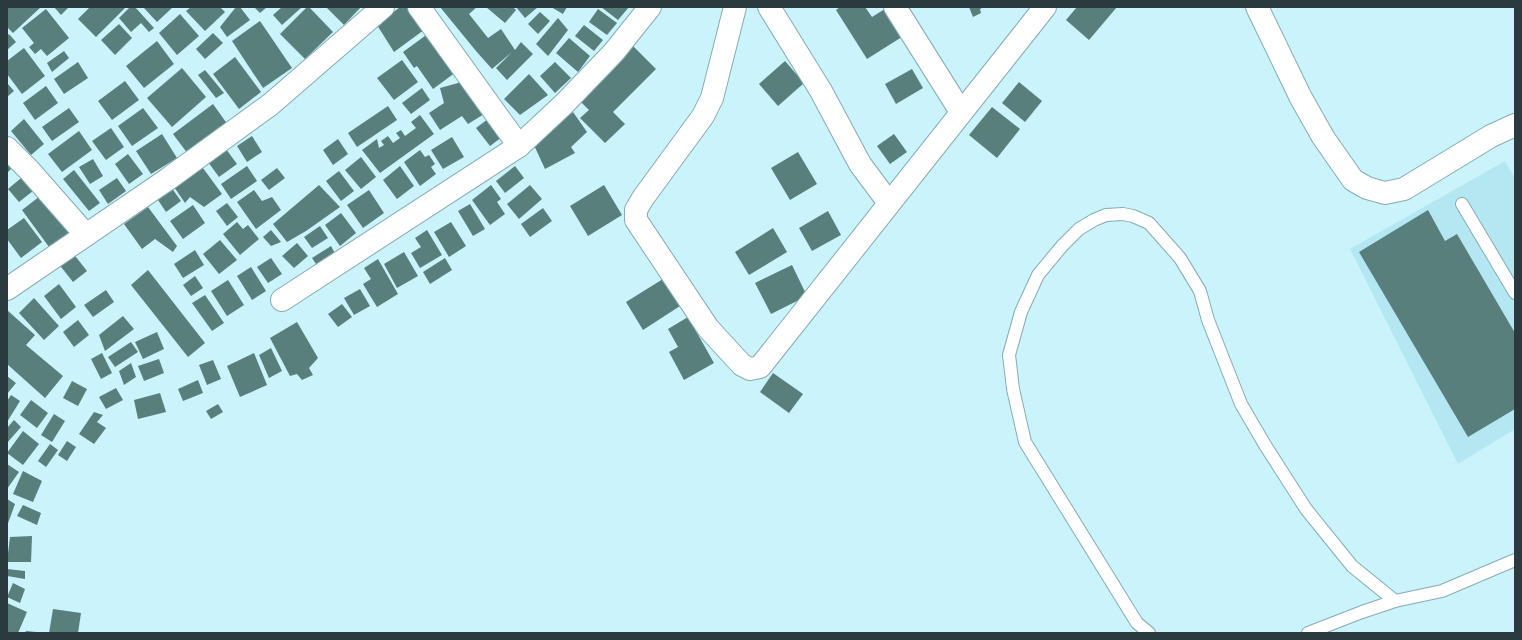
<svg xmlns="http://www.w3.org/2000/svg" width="1522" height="640" font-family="'Titillium Web',sans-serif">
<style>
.built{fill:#b5e7f2}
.building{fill:#587f7c}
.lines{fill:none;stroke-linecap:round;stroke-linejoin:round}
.lane-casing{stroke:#85acb5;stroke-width:14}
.street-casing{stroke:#85acb5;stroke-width:24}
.lane{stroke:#fff;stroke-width:12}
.street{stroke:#fff;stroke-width:22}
</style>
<rect width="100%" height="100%" fill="#caf3fc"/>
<polygon class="built" points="1505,161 1515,178 1515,429 1458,464 1350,249"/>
<g class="building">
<polygon points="7,7 41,7 13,33 7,27"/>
<polygon points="54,7 69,7 61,15"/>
<polygon points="90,7 126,7 96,37 78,19"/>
<polygon points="130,7 135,7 154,28 149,32 141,23 131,32 119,18"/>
<polygon points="143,7 173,7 157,22"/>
<polygon points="191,7 220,7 225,12 205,31 186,11"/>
<polygon points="236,7 240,7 250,20 227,37 220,27"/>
<polygon points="254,7 267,7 260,13"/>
<polygon points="282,7 302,7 282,25 273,15"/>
<polygon points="307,7 309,7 333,32 305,59 280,34"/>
<polygon points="326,7 361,7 344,25"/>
<polygon points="400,7 412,7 428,27 394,52 377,25"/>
<polygon points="440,7 477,7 469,14 488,38 501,29 515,50 521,42 533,54 507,80 496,68 512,52 492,69 476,51"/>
<polygon points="486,7 513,7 516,10 505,23"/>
<polygon points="516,7 538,7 525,18"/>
<polygon points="551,7 567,7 563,14"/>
<polygon points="601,7 629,7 618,20"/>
<polygon points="840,7 865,7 872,17 888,7 905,35 867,59 836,10"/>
<polygon points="969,7 984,7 980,9 981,13 973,17"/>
<polygon points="1077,7 1117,7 1089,40 1066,20"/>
<polygon points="46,9 69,38 47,56 41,49 35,54 29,47 34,43 22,28"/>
<polygon points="598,9 617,23 607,35 589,22"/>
<polygon points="540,12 550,21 538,34 528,24"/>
<polygon points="180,14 199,36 177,55 159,33"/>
<polygon points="558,18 568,30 548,56 536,44"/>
<polygon points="260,21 292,68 263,88 232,41"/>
<polygon points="119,24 132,38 115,55 101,40"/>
<polygon points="584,25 603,40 594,51 575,36"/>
<polygon points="213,33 223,43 205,59 196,49"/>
<polygon points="429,33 456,72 433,89 417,66 414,68 403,52"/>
<polygon points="9,34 16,42 7,50 7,36"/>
<polygon points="569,38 590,56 578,72 556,53"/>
<polygon points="157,41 174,64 144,88 126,66"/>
<polygon points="630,43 656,69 613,112 625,124 605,143 580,118 589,110 576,97"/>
<polygon points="24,48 45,76 22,94 7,74 7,61"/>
<polygon points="64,51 69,58 52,72 47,63"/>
<polygon points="235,57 261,92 239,109 213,74"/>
<polygon points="402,60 418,82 394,100 377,78"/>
<polygon points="785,61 804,83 778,106 759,84"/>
<polygon points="78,62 88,78 64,94 54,79"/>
<polygon points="555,62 571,78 555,93 540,76"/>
<polygon points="182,68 206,97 172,127 147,98"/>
<polygon points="912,69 923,88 896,104 885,84"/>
<polygon points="205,70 224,93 216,98 198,75"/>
<polygon points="529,74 548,95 520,115 504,99"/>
<polygon points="469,80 489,111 468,124 462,116 440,130 429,113 444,103 440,88"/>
<polygon points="125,81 139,100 112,120 98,101"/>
<polygon points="1019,82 1042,101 1025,122 1002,103"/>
<polygon points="7,83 14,91 7,97"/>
<polygon points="46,86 58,103 35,120 23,103"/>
<polygon points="422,88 430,100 411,114 402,103"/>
<polygon points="213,104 228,125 188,154 173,134"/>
<polygon points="388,106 397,120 357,147 348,133"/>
<polygon points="992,107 1020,129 997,158 969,135"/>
<polygon points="69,108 79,122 52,141 42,127"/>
<polygon points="143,108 158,128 132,146 118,126"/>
<polygon points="573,112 587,132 571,147 575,153 545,169 533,143"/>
<polygon points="420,115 434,134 380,173 362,150 377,139 379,148 384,145 381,141 388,136 393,143 400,138 396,133 401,130 405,136 416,128 411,122"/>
<polygon points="492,116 506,134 490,146 476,128"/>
<polygon points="24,119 44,144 31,155 11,131"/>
<polygon points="111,128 124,147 106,160 92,141"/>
<polygon points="79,131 92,150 62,172 48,154"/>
<polygon points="162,134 177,158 151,174 136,151"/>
<polygon points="894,134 907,152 890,164 877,146"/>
<polygon points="252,136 262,152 247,162 237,146"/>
<polygon points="452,137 464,157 443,169 431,150"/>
<polygon points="338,139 348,154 333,165 323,150"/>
<polygon points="226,149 237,164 219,177 208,162"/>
<polygon points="420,150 425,157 429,155 435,164 431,167 436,174 420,186 404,162"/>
<polygon points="798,152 817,184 790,200 771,168"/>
<polygon points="128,154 143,174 129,184 115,164"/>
<polygon points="7,157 15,165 7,173"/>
<polygon points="361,157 376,177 361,189 345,170"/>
<polygon points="93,159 103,176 90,184 79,167"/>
<polygon points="200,164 222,194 204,207 190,197 185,203 172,184"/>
<polygon points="247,166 257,181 231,199 221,184"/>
<polygon points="400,166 414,186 397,199 383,180"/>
<polygon points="515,166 524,178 505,193 496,181"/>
<polygon points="277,168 285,178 269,190 261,180"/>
<polygon points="74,170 100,203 89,211 63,179"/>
<polygon points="339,171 354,191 341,201 326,181"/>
<polygon points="27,173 38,187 19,202 8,189"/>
<polygon points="117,178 126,191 108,204 99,190"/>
<polygon points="319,185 340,207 306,231 287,242 273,224"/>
<polygon points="491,185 501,199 497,202 505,214 490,225 472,200"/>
<polygon points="530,185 542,199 519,219 507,204"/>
<polygon points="604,185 622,215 588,236 570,206"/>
<polygon points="171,187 181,201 166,212 156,197"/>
<polygon points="254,190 262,201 272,197 281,210 256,229 237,202"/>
<polygon points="369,190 384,213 363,228 347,205"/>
<polygon points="44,193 72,230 49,247 22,210"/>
<polygon points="227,203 238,217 227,226 216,211"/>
<polygon points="470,204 485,229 473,236 458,211"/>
<polygon points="193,205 205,223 183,239 170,221"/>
<polygon points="148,207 177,246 173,252 155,239 142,249 124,224"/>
<polygon points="543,208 552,221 530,237 521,224"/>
<polygon points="1428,210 1445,241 1457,234 1515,333 1515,409 1468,437 1359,252"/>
<polygon points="828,211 841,235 812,251 799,228"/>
<polygon points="341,213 356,233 340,246 325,225"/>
<polygon points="24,218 42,242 21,258 7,239 7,230"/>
<polygon points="237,222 243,229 248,225 259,239 240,255 223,234"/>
<polygon points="451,222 466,246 449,257 434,232"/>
<polygon points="320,226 328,238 312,248 304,237"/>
<polygon points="773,228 787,252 749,275 735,252"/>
<polygon points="271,230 281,242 271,246 263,237"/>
<polygon points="427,230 442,255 420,268 411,253 421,247 415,238"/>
<polygon points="220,240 237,260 219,274 203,254"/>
<polygon points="297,243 308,256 294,268 282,256"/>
<polygon points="331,246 338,259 320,270 312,258"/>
<polygon points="195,250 204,265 183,278 174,264"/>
<polygon points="72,252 87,271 73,282 58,263"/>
<polygon points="404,252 418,276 397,288 384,264"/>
<polygon points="271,258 282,274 268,283 257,267"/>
<polygon points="445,258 452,270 430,284 423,272"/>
<polygon points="378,259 398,294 377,307 363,284 371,279 364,268"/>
<polygon points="792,265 807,296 771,314 755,283"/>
<polygon points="251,267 266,291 252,300 237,276"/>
<polygon points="148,270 205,343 188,357 131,285"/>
<polygon points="195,276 203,288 191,296 183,285"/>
<polygon points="663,279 680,306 643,330 626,302"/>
<polygon points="228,280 244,305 227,316 211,291"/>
<polygon points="59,284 76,307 61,319 44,296"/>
<polygon points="360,289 370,306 354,315 344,298"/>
<polygon points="106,290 114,302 93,317 84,305"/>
<polygon points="205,295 224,323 212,331 192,303"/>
<polygon points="34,298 59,326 44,340 19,313"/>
<polygon points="342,304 352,317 338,327 328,314"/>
<polygon points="7,310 35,335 26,345 63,376 45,398 7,364"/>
<polygon points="123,316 134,329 105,351 99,335"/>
<polygon points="688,317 714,363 684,380 669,352 678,347 668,329"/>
<polygon points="78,320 89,335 74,347 63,332"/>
<polygon points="297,322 318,358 309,368 313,375 302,380 297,374 290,376 270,338"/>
<polygon points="157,332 164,349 143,359 135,342"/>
<polygon points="131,342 138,352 115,367 108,357"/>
<polygon points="271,348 282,371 269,378 259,355"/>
<polygon points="102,353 112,373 101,379 91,359"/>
<polygon points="254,353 267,385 240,397 227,366"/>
<polygon points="159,359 164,373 144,381 138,366"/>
<polygon points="213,360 221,379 207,385 199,365"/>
<polygon points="131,363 136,377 124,385 119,371"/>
<polygon points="773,373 803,394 789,413 760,392"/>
<polygon points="7,376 16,383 7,394"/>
<polygon points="198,380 203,393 183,401 178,389"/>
<polygon points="72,381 87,389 78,406 63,398"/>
<polygon points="116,388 123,400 106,409 99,397"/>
<polygon points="160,393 166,412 138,419 134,400"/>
<polygon points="11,395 20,401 7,422 7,401"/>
<polygon points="31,400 48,413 37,428 20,415"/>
<polygon points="218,404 223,412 211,419 206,411"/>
<polygon points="94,412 103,415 97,422 106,428 94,444 79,434"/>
<polygon points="54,414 65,421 52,442 41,435"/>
<polygon points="14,420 21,427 7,443 7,428"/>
<polygon points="23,431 39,444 23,465 7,453"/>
<polygon points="67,441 76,447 67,461 58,455"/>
<polygon points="50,444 58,450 46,467 38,461"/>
<polygon points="7,464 19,472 7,489"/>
<polygon points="23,471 42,481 33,502 13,494"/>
<polygon points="7,499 15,504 7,526"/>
<polygon points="23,505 41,513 37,525 17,516"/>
<polygon points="32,536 31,562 7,562 10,537"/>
<polygon points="7,569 25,571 25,579 7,576"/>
<polygon points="13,583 25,589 20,603 7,597"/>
<polygon points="7,603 27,612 18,633 7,633"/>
<polygon points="53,609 81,613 78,633 49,633"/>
<polygon points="26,631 36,632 36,633 25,633"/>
</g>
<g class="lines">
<defs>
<g id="lane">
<polyline points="1462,204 1515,293"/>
<polyline points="1149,633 1137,623 1025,442 1013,389 1009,355 1021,312 1038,275 1062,246 1079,229 1094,220 1106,215 1123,214 1133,216 1149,223 1180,258 1200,291 1208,320 1241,404 1265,445 1306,509 1352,566 1395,601"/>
<polyline points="1308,633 1362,612 1395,601 1442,591 1515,560"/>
</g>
<g id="street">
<polyline points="419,7 519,146 564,104 614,52 650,7"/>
<polyline points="735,7 712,98 703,116 643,198 636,210 636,220 708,328 742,365 750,369 760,367 1045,7"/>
<polyline points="769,7 821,91 860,164 889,203"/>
<polyline points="895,7 961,112"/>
<polyline points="1257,7 1301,98 1323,137 1353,180 1367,188 1385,193 1404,189 1491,136 1515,125"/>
<polyline points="7,148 29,170 86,235"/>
<polyline points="7,289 168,179 271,104 383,7"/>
<polyline points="282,300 519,146"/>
</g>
</defs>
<use href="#lane" class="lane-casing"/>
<use href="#street" class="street-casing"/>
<use href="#lane" class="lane"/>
<use href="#street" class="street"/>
</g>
<rect width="1522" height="640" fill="none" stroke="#2a3a3e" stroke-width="16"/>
</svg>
